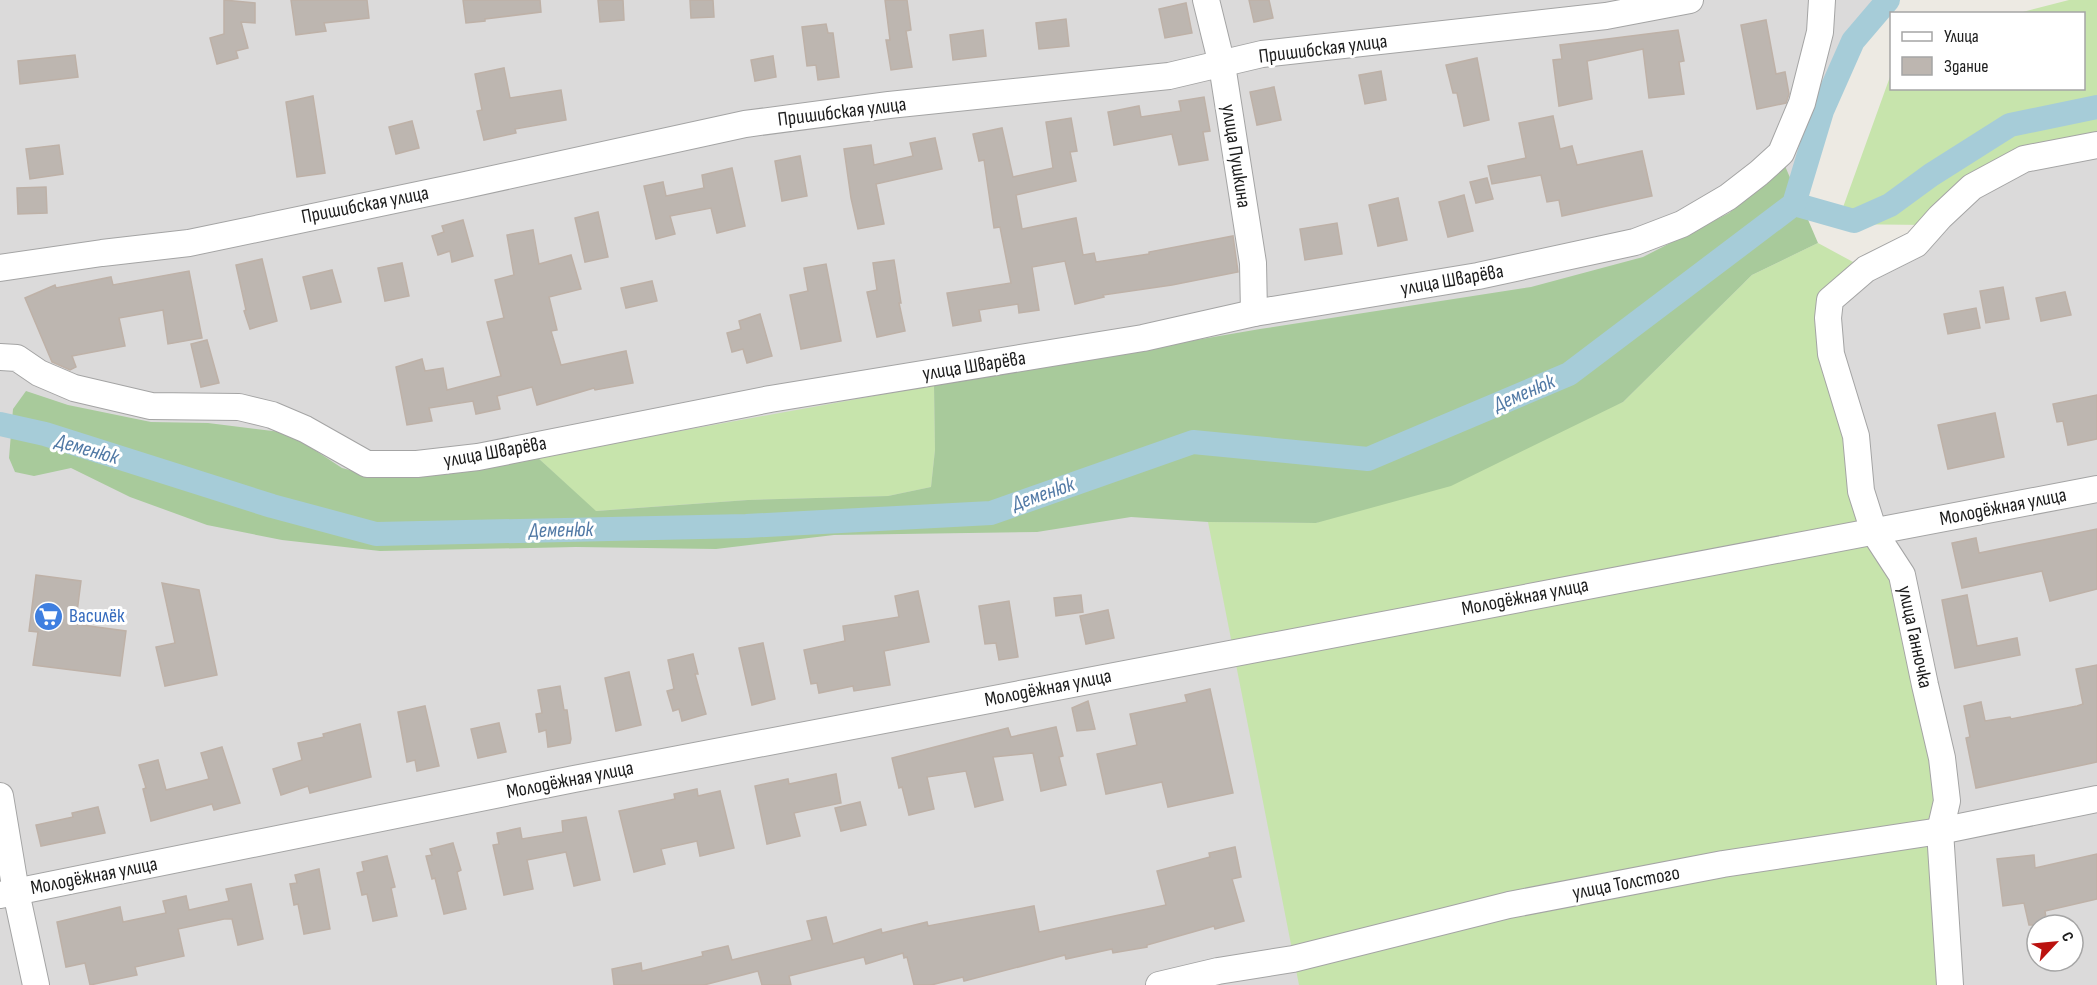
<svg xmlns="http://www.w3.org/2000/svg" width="2097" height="985" font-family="'Sofia Sans Condensed',sans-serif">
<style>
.residential{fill:#dbdada;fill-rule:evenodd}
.grass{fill:#c7e4ac}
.forest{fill:#a8ca9b}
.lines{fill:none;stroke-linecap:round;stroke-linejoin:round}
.canal{stroke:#a6ccd8;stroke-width:24}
.building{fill:#bdb6b0;stroke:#beb1a7;stroke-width:1.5}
.minor-casing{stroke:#a4a4a4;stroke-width:28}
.minor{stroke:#fff;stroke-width:26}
.labels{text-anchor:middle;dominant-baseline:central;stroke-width:6;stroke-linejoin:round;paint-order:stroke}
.street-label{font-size:20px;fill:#1d1d1d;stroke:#fff}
.shop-label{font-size:20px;fill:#366cbe;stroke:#fff;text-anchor:start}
.water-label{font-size:21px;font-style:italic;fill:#5179a5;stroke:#fff}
</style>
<rect width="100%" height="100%" fill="#edeae3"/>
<g class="residential">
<polygon points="0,0 1888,0 1853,41 1822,111 1794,204 1300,985 0,985"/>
<path d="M2097,145V985H1950L1874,532L1828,318L1972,187ZM2037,925H2073V961H2037Z"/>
</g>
<g class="grass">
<polygon points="2069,0 2097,0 2097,134 1927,225 1837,224 1891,74 1892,88 2084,88 2084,14 2019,13"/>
<polygon points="1818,243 1866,269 1830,300 1856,436 1902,575 1925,685 1950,985 1299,985 1208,522 1316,523 1623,402 1752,275"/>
<polygon points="934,385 935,450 931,487 888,496 748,500 595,511 537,457"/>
</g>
<polygon class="forest" points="1785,166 1818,243 1752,275 1623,402 1451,486 1316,523 1208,522 1131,517 1037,532 834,535 716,549 576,547 380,551 282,540 207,525 130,497 71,468 34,476 15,472 9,458 13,409 26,391 68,405 151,422 208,423 289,433 342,468 380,478 537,457 596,511 748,500 888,496 931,487 935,450 934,385 1260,329 1531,287 1643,257 1729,213"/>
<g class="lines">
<g class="canal">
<polyline points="1794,204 1854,221 1890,205 1931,175 2010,125 2097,107"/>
<polyline points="0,424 45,434 272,506 376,534 746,526 991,513 1193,442 1368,459 1569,374 1794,204 1822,111 1853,41 1888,0"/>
</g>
</g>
<g class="building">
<polygon points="224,0 255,3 255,23 241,22 248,48 236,51 238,58 217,64 210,38 224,34"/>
<polygon points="291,0 367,0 369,18 324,23 326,31 296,35"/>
<polygon points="463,0 540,0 541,12 485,19 485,21 466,23"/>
<polygon points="598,0 623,0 624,20 600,22"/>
<polygon points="690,0 713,0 714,17 691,18"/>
<polygon points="885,0 907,0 911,30 906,31 912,67 891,70 886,40 890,40"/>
<polygon points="1249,0 1269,0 1273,18 1254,22"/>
<polygon points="1186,3 1192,33 1165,38 1159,9"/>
<polygon points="1066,19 1069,46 1039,49 1036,23"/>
<polygon points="1766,20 1776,74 1785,72 1789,94 1786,103 1757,109 1741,25"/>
<polygon points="826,24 828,33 833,33 839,77 818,80 816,65 807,66 802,27"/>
<polygon points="983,30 986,56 953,60 950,35"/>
<polygon points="1678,30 1684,61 1679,62 1684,94 1649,98 1643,49 1587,61 1592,99 1559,106 1553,60 1562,59 1560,45"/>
<polygon points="75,55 78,77 20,84 18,61"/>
<polygon points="773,56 776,77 755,81 751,60"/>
<polygon points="1477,58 1489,120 1464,126 1457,93 1453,93 1446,65"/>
<polygon points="504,68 510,98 561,90 566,120 515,129 516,133 484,140 477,111 482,110 475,74"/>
<polygon points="1381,71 1386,100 1365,104 1359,75"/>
<polygon points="1274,87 1281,120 1257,125 1250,92"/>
<polygon points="313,96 325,173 297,177 286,102"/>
<polygon points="1204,97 1210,131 1203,132 1208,160 1179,165 1172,134 1114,145 1108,112 1139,106 1141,117 1181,111 1179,101"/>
<polygon points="1553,116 1560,149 1572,146 1577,165 1642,151 1652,196 1562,216 1559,200 1547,202 1541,175 1492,184 1488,166 1526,158 1519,123"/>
<polygon points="1071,118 1077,151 1070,152 1076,181 1016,195 1022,229 1076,218 1083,255 1094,253 1096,262 1149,254 1149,252 1233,236 1238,272 1172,285 1103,295 1104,297 1075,304 1065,261 1032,267 1039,310 1019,313 1018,304 979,310 981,321 953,326 947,293 1011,283 1000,227 994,228 984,160 979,161 973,134 1002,128 1013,177 1053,168 1046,122"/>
<polygon points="412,121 419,148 396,154 389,127"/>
<polygon points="935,138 942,169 876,184 884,224 858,229 851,198 844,149 871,145 874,165 913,156 910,143"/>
<polygon points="59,145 63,174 30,179 26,149"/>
<polygon points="800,156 807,196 782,201 775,161"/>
<polygon points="732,168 745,226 717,233 711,208 670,216 675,234 656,239 644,186 663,182 666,196 704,188 702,175"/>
<polygon points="1487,178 1493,199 1476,203 1470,182"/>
<polygon points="46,187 47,213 18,214 17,188"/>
<polygon points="1464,195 1473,231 1448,237 1439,202"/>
<polygon points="1398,198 1407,240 1378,246 1369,205"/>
<polygon points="598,212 608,257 585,262 575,218"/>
<polygon points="463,220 473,256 452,262 450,251 438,255 432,236 444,232 442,226"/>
<polygon points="1337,223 1342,254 1305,260 1300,229"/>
<polygon points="533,230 539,264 571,255 581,289 549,297 557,330 551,331 561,365 626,351 633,383 595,390 594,388 537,405 532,387 497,396 500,409 476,414 473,401 429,408 432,421 407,425 396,367 422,359 425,371 443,368 447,390 501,376 487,322 504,318 495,280 514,275 507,235"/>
<polygon points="262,259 277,321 250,329 244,311 246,310 236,265"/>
<polygon points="894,260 901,303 899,303 905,331 877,337 867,292 877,290 873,263"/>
<polygon points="402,263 409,296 385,301 378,268"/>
<polygon points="826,264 841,341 801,349 790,295 808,291 804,268"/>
<polygon points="332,270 341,302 311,309 303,277"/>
<polygon points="189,271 202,338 168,344 163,310 119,318 125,346 72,356 76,367 70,370 52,362 25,298 55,285 56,288 111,277 113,285"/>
<polygon points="652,281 657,301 626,308 621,288"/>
<polygon points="2003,287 2009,319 1986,323 1980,291"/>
<polygon points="2065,292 2071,315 2041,321 2036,298"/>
<polygon points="1976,308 1980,328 1948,334 1944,314"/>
<polygon points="760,314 772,356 747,363 743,349 732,352 727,333 741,329 739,321"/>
<polygon points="207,340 219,383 201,387 191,344"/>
<polygon points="2097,395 2097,439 2068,445 2063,421 2057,422 2053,404"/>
<polygon points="1995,413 2004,457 1948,469 1938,425"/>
<polygon points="2097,529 2097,589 2050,601 2042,571 1962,588 1952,543 1976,538 1979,553"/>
<polygon points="36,575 81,581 76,620 83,621 82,625 126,631 120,676 33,665 38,632 29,631"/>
<polygon points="162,583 199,590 217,675 165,686 156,647 175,643"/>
<polygon points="918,591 929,642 884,651 890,685 854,691 853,686 819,693 817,683 811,684 804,650 845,641 843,626 899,617 895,596"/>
<polygon points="1081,595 1083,612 1056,616 1054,598"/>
<polygon points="1967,595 1977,646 2017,638 2020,655 1955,668 1942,600"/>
<polygon points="1009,601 1018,657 999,660 996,643 985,644 979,606"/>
<polygon points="1108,610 1114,638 1086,644 1080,616"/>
<polygon points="763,643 775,699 752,705 739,648"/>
<polygon points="693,654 698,674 695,674 706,714 682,721 679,709 673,711 667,691 674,689 668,660"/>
<polygon points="2097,665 2097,762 1976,788 1966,738 1970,737 1964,706 1981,702 1985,721 2010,717 2011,719 2077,706 2083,704 2076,669"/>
<polygon points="629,672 641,725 616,731 605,678"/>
<polygon points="560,686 564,710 567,710 571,739 570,743 548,747 546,730 539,732 536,714 542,713 538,690"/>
<polygon points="1210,689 1233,793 1168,807 1162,782 1106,794 1097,754 1137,745 1130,714 1187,702 1185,695"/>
<polygon points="1088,701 1095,729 1077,731 1072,708"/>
<polygon points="425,706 439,766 417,771 415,760 407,762 398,712"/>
<polygon points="499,723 506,752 478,758 471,729"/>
<polygon points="360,724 371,777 310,793 308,786 281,795 273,769 302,760 298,743 324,737 323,734"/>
<polygon points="1056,727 1063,756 1059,757 1066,785 1041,791 1033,753 993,757 1003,800 975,807 966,771 927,777 934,809 909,815 902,787 899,788 892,758 1008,728 1011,737"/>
<polygon points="222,747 240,803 214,810 212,804 151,821 143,789 146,788 139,765 158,760 166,790 209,779 201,753"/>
<polygon points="836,774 841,803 794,813 800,836 767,844 755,786 788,779 789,784"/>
<polygon points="697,789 698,796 720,791 734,848 700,856 697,841 661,849 665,864 634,872 619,811 675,799 674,794"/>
<polygon points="860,802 866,825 841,831 835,808"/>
<polygon points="98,807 105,833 41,846 36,825 73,817 72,813"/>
<polygon points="586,817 600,880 574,886 566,852 527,860 533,889 504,895 493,845 499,844 497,833 520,828 522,839 563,832 562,821"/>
<polygon points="453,843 461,870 457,872 466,909 444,914 435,878 432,879 426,856 432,855 430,849"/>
<polygon points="1235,847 1241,877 1232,879 1244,921 1215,929 1214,926 1147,945 1147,947 1113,953 1112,949 1066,959 1065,955 964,981 963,977 931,985 914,985 907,957 904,958 903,953 866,964 864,957 789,976 791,985 762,985 758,971 704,985 614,985 612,969 641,963 642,971 703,956 702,952 728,946 732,960 812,940 807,921 826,917 833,944 881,929 882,933 927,922 928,926 1034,906 1039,932 1166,905 1157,871 1210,857 1209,853"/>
<polygon points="2097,854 2097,899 2045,911 2047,925 2029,925 2024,903 2003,906 1997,859 2034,855 2035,868"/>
<polygon points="387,856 395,887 391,888 397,916 373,921 367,894 362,895 357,873 364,871 362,862"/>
<polygon points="319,869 330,929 304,934 298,904 294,905 290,884 297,883 295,875"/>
<polygon points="251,884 263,939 238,945 232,919 224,919 178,929 184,956 135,967 137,975 90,985 85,963 66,967 57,922 120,907 123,922 166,913 163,901 186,896 189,910 229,901 226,889"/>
</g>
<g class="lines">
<defs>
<g id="minor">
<polyline points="1206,0 1222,65 1253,263 1254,313"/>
<polyline points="0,268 102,253 189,243 461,186 745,124 889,105 1169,76 1262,54 1606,16 1690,0"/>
<polyline points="0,357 17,358 39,373 74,388 151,406 239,407 272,415 305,429 367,464 417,464 478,457 770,399 1143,338 1254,313 1478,276 1635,242 1682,224 1728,197 1759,173 1781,153 1802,103 1820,32 1822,0"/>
<polyline points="0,796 16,892 36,985"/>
<polyline points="0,895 574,779 2097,489"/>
<polyline points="1159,985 1218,971 1293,959 1509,905 1723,864 1940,831 2097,799"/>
<polyline points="1950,985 1940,831 1947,801 1942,758 1925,685 1902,575 1874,532 1861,491 1856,436 1831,354 1828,318 1830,300 1866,269 1916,244 1940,217 1972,187 2024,159 2097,145"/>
</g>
</defs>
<use href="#minor" class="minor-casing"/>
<use href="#minor" class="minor"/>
</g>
<defs>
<symbol id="supermarket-disc" viewBox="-11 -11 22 22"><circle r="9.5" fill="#3f7fe0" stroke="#fff"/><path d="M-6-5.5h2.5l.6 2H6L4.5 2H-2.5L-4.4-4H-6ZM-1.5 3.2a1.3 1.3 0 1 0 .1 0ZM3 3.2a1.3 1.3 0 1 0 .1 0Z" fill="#fff"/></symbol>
</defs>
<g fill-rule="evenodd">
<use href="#supermarket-disc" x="32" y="600" width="33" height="33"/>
</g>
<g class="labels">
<g class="street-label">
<text transform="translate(1323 49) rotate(-7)">Пришибская улица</text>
<text transform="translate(842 112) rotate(-7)">Пришибская улица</text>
<text transform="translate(1236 156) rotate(81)">улица Пушкина</text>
<text transform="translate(365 205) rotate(-11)">Пришибская улица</text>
<text transform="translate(1452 280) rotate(-10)">улица Шварёва</text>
<text transform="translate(974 366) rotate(-9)">улица Шварёва</text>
<text transform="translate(495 452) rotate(-10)">улица Шварёва</text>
<text transform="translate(2003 507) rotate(-11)">Молодёжная улица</text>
<text transform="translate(1525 597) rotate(-11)">Молодёжная улица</text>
<text transform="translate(1915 637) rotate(78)">улица Ганночка</text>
<text transform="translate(1048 688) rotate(-11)">Молодёжная улица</text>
<text transform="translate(570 780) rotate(-11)">Молодёжная улица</text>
<text transform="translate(94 876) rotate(-11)">Молодёжная улица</text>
<text transform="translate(1626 883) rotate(-11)">улица Толстого</text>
</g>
<g class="shop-label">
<text x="69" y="616">Василёк</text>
</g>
<g class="water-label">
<text transform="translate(1524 393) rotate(-23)">Деменюк</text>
<text transform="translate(87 449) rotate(16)">Деменюк</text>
<text transform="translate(1043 494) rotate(-19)">Деменюк</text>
<text transform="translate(561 530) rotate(-1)">Деменюк</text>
</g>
</g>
<rect x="1890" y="12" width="195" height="78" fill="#ffffff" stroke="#a5a5a5" stroke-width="1.5"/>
<rect x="1902" y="32" width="30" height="9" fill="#ffffff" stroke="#a5a5a5" stroke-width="1.5"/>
<text x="1944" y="42" font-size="18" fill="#1d1d1d">Улица</text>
<rect x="1902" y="57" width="30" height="18" fill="#bdb6b0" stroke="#a5a5a5" stroke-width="1.5"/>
<text x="1944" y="72" font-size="18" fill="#1d1d1d">Здание</text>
<g transform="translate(2055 943) rotate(64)"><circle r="28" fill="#ffffff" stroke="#a5a5a5" stroke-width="1.5"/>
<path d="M0-4.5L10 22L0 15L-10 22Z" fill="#bb120f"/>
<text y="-9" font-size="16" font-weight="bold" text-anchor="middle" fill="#1d1d1d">С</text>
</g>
</svg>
